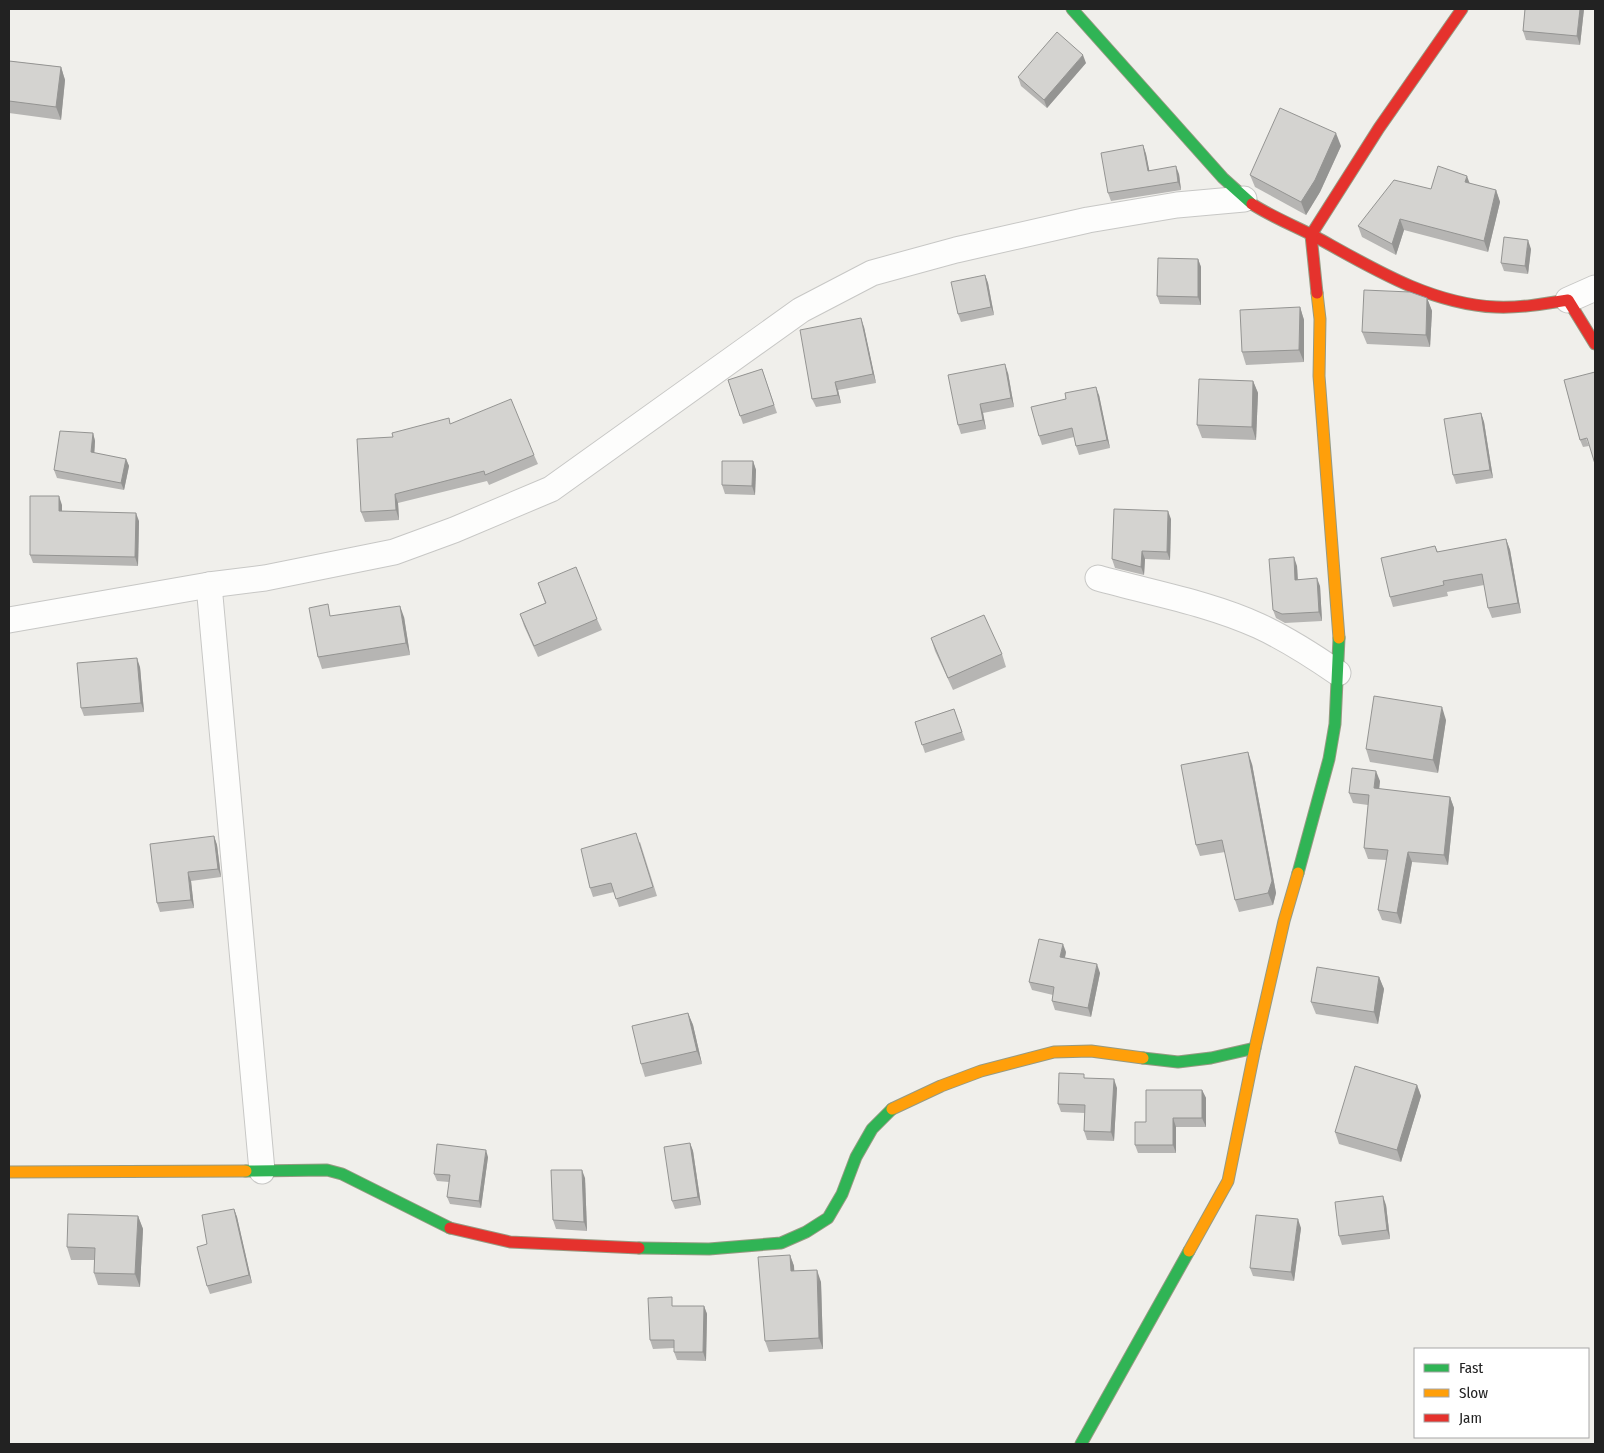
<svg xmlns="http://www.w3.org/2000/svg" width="1604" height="1453" font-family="'Fira Sans Condensed',sans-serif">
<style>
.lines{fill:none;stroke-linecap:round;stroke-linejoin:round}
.street-casing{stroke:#c7c7c5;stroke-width:27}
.fast-casing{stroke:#969a82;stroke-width:13}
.slow-casing{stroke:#969a82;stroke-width:13}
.jam-casing{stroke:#969a82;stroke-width:13}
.street{stroke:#fdfdfc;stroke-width:25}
.fast{stroke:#30b455;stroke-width:11}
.slow{stroke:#ff9f0a;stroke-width:11}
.jam{stroke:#e5322d;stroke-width:11}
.wall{fill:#b6b5b3}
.shaded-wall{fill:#949492}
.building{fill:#d4d3d0;stroke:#949492}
</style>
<rect width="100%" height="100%" fill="#f0efeb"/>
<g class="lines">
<defs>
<g id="street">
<polyline points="1568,300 1595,288"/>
<path d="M1098,578C1151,593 1209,603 1259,626C1287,639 1312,655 1338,673"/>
<polyline points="209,585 262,1171"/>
<polyline points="9,620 209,585 265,578 394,552 454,530 551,489 801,310 872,273 956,250 1088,220 1177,205 1244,199"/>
</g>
<g id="fast">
<polyline points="1072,9 1223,178 1252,204"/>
<polyline points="1298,873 1329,759 1335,724 1339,638"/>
<polyline points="1143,1058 1178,1062 1211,1058 1255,1048"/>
<polyline points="246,1171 327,1170 342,1174 450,1228"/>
<polyline points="639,1248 709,1249 781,1243 806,1232 828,1218 842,1194 856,1157 872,1129 892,1109"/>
<polyline points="1081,1444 1189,1251"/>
</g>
<g id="slow">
<polyline points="1317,293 1320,319 1319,376 1339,638"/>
<polyline points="892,1109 941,1086 981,1071 1054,1052 1091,1051 1143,1058"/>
<polyline points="9,1172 246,1171"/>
<polyline points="1189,1251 1228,1181 1255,1048 1284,921 1298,873"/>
</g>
<g id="jam">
<path d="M1252,204C1272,217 1295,226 1316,237C1372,268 1430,304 1496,307C1520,308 1544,304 1568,300L1595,344"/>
<polyline points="1317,293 1311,235 1379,128 1462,9"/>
<polyline points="450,1228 510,1242 639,1248"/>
</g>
</defs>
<use href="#street" class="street-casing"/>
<use href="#fast" class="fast-casing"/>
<use href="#slow" class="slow-casing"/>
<use href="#jam" class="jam-casing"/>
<use href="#street" class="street"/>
<use href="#fast" class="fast"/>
<use href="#slow" class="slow"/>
<use href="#jam" class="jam"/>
</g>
<g class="wall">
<polygon points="1525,9 1584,9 1580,45 1526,40 1523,31"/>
<polygon points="9,61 61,67 65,80 61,120 9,113"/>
<polygon points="1086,63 1047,108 1021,86 1018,77"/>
<polygon points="1143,145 1146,154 1149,170 1179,174 1181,190 1111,201 1108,193"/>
<polygon points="1341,146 1320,192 1306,215 1255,187 1250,175"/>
<polygon points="1470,184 1496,190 1500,202 1488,252 1404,230 1396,255 1362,237 1358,226 1431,189"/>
<polygon points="1531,249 1528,274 1504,271 1501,263"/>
<polygon points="1198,259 1201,267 1201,305 1160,304 1157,296"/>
<polygon points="985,275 988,283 994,315 961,322 958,314"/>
<polygon points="1427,298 1432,311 1430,347 1367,344 1362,332"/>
<polygon points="1300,307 1304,320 1304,362 1246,365 1242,352"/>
<polygon points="864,327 876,383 838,390 841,403 816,407 812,399"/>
<polygon points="762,369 777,413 743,424 728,380"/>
<polygon points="1008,373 1014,407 983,413 986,429 961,434 958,425"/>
<polygon points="1564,380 1589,446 1583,447 1580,440"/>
<polygon points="1253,381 1258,393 1256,440 1202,438 1197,425"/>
<polygon points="1099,395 1110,448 1079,455 1076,446 1074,437 1042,445 1039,436"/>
<polygon points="1481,413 1484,422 1493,478 1456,484 1453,475"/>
<polygon points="451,424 534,455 538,464 489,485 487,481 398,503 399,520 365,522 361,512 393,437"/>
<polygon points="93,433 95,441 94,453 126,459 129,466 124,490 57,478 54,470"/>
<polygon points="753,461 756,470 755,495 725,494 722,485"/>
<polygon points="62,505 62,511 139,521 138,566 33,563 30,555"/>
<polygon points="1171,519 1170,560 1145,559 1144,575 1115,568 1112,559"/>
<polygon points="1506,539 1510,550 1521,613 1492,618 1488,608 1484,585 1447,592 1448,596 1393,607 1390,597 1435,546 1438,552"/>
<polygon points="1297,566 1298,579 1320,586 1322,621 1285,623 1276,618 1273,610"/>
<polygon points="538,583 597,619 602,630 538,657 524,626 520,614 545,603"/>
<polygon points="332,616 404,617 410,655 322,669 318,657"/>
<polygon points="931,638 1002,654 1006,667 953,690 935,651"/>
<polygon points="140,667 144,712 84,716 81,708"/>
<polygon points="954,709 965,740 925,753 915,722"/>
<polygon points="1446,720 1438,773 1370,762 1366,749"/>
<polygon points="1252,764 1276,893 1273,905 1239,912 1235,900 1225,852 1200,856 1196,845"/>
<polygon points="1380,781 1379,789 1450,797 1454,808 1448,865 1412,862 1401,924 1382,920 1378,910 1387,860 1368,859 1364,848 1368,805 1353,803 1349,793"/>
<polygon points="214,836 217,845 221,877 191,881 194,908 160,912 157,903"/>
<polygon points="640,842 657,896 619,907 614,892 593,897 590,888"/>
<polygon points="1066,952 1065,958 1100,973 1091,1017 1055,1010 1052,1001 1053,995 1032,990 1029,982"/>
<polygon points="1379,977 1384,989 1378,1024 1316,1014 1311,1002"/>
<polygon points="688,1013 693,1025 702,1064 645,1077 641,1064"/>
<polygon points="1085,1078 1117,1088 1114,1141 1087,1140 1084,1131 1085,1113 1061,1112 1058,1104"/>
<polygon points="1417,1085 1421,1096 1401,1162 1339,1144 1335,1132"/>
<polygon points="1202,1090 1206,1098 1206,1127 1176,1127 1176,1153 1138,1153 1135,1145 1146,1122"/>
<polygon points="690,1143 693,1151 701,1205 675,1209 672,1201"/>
<polygon points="488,1157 481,1208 450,1204 447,1197 449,1182 437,1181 434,1174"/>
<polygon points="585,1178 587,1231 556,1229 553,1220"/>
<polygon points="1386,1205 1390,1239 1342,1245 1339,1236"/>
<polygon points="234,1209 237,1217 252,1283 210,1294 207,1286 207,1244"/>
<polygon points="138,1216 143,1229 140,1287 98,1285 94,1273 94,1260 71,1260 67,1247"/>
<polygon points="1301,1228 1294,1281 1253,1276 1250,1268"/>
<polygon points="790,1255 794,1266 794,1271 821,1282 823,1349 769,1352 765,1341"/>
<polygon points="675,1306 704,1306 707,1314 706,1361 677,1360 674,1352 674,1348 653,1349 650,1340"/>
</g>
<g class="shaded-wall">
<polygon points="1580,9 1584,9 1580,45 1577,36"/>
<polygon points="1083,55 1086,63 1047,108 1044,100"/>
<polygon points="61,67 65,80 61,120 56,107"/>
<polygon points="1336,133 1341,146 1320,192 1306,215 1301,202"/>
<polygon points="1143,145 1146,154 1151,179 1148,171"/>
<polygon points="1176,166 1179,174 1181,190 1178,182"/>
<polygon points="1467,176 1471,187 1465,182"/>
<polygon points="1496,190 1500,202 1488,252 1484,241"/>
<polygon points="1400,219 1404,230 1396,255 1392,244"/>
<polygon points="1528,240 1531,249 1528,274 1525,266"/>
<polygon points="1198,259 1201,267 1201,305 1198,297"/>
<polygon points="985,275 988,283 994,315 991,307"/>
<polygon points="1427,298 1432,311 1430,347 1426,335"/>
<polygon points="1300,307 1304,320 1304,362 1299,350"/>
<polygon points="861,318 864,327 876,383 873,374"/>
<polygon points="1005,364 1008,373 1014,407 1011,398"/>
<polygon points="1253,381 1258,393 1256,440 1252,427"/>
<polygon points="835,382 838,390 841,403 838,395"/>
<polygon points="1096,387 1099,395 1110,448 1107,440"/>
<polygon points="980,404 983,413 986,429 983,420"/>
<polygon points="1481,413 1484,422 1493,478 1490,470"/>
<polygon points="93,433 95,441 94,459 91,452"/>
<polygon points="126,459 129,466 124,490 121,483"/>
<polygon points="753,461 756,470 755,495 752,486"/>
<polygon points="395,494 398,503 399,520 396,510"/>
<polygon points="59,496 62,505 62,520 59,511"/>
<polygon points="1168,511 1171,519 1170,560 1167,552"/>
<polygon points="136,513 139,521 138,566 135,557"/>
<polygon points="1506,539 1510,550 1521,613 1518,603"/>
<polygon points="1142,551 1145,559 1144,575 1141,567"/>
<polygon points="1294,557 1297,566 1298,588 1295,580"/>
<polygon points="1317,578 1320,586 1322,621 1319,612"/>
<polygon points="400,606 404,617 410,655 406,643"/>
<polygon points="137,658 140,667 144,712 141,703"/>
<polygon points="1442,707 1446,720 1438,773 1433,760"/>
<polygon points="1248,752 1252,764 1276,893 1273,905 1268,893"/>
<polygon points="1376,771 1380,781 1378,798 1374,788"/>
<polygon points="1450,797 1454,808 1448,865 1444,855"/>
<polygon points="214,836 217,845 221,877 218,869"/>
<polygon points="1408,852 1412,862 1401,924 1397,913"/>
<polygon points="188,872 191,881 194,908 191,900"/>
<polygon points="1063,944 1066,952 1063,965 1060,957"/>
<polygon points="1097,964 1100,973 1091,1017 1088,1008"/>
<polygon points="1379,977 1384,989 1378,1024 1374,1012"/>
<polygon points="688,1013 693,1025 702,1064 697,1051"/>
<polygon points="1114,1079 1117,1088 1114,1141 1111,1132"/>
<polygon points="1417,1085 1421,1096 1401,1162 1397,1150"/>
<polygon points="1202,1090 1206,1098 1206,1127 1202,1118"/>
<polygon points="1173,1118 1176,1127 1176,1153 1173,1145"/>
<polygon points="690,1143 693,1151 701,1205 698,1197"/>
<polygon points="486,1150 488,1157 481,1208 479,1201"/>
<polygon points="582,1170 585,1178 587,1231 584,1222"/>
<polygon points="1383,1196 1386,1205 1390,1239 1387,1230"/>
<polygon points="234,1209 237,1217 252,1283 249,1275"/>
<polygon points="138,1216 143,1229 140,1287 135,1274"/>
<polygon points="1298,1219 1301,1228 1294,1281 1291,1272"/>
<polygon points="790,1255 794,1266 795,1282 791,1271"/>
<polygon points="817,1270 821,1282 823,1349 819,1338"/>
<polygon points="704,1306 707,1314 706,1361 703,1352"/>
</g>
<g class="building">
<polygon points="1525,9 1580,9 1577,36 1523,31"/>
<polygon points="1057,32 1083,55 1044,100 1018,77"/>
<polygon points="9,61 61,67 56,107 9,101"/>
<polygon points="1280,108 1336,133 1315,180 1301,202 1250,175"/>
<polygon points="1143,145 1148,171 1176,166 1178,182 1108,193 1101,153"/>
<polygon points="1438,166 1467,176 1465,182 1496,190 1484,241 1400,219 1392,244 1358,226 1394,180 1431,189"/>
<polygon points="1504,237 1528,240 1525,266 1501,263"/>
<polygon points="1158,258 1198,259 1198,297 1157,296"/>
<polygon points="985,275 991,307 958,314 951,282"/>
<polygon points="1364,290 1410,292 1427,298 1426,335 1362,332"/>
<polygon points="1300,307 1299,350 1242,352 1240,310"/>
<polygon points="861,318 873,374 835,382 838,395 812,399 800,330"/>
<polygon points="1005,364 1011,398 980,404 983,420 958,425 948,375"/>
<polygon points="762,369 774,405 740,416 728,380"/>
<polygon points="1595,372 1595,464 1587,438 1580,440 1564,380"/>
<polygon points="1199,379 1253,381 1252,427 1197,425"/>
<polygon points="1096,387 1107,440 1076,446 1072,428 1039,436 1031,407 1066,399 1065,393"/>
<polygon points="511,399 534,455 485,475 484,471 395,494 396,510 361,512 357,439 393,437 392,433 449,418 450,424"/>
<polygon points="1481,413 1490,470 1453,475 1444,419"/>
<polygon points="60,431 93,433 91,452 126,459 121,483 54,470"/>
<polygon points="722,461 753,461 752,486 722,485"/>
<polygon points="30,496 59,496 59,511 136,513 135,557 30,555"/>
<polygon points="1114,509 1168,511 1167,552 1142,551 1141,567 1112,559"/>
<polygon points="1506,539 1518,603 1488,608 1482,574 1443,581 1444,585 1390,597 1381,558 1435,546 1437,552"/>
<polygon points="1294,557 1295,580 1317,578 1319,612 1282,614 1273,610 1269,559"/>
<polygon points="576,567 597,619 534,646 520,614 546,603 538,583"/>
<polygon points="328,604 330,616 400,606 406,643 318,657 309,608"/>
<polygon points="984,615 1002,654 948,678 931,638"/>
<polygon points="137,658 141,703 81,708 77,663"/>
<polygon points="1374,696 1442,707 1433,760 1366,749"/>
<polygon points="954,709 962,732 922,745 915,722"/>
<polygon points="1248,752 1272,881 1268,893 1235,900 1222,840 1196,845 1181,765"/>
<polygon points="1352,768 1376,771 1374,788 1450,797 1444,855 1408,852 1397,913 1378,910 1388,850 1364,848 1369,795 1349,793"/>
<polygon points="636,833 653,887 616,899 611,883 590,888 581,849"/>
<polygon points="214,836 218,869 188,872 191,900 157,903 150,844"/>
<polygon points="1039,939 1063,944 1060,957 1097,964 1088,1008 1052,1001 1054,987 1029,982"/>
<polygon points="1317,967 1379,977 1374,1012 1311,1002"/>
<polygon points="688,1013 697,1051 641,1064 632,1026"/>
<polygon points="1355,1066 1417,1085 1397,1150 1335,1132"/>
<polygon points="1059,1073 1084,1074 1084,1078 1114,1079 1111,1132 1084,1131 1085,1105 1058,1104"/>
<polygon points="1146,1090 1202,1090 1202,1118 1173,1118 1173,1145 1135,1145 1135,1122 1146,1122"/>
<polygon points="690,1143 698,1197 672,1201 664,1147"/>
<polygon points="437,1144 486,1150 479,1201 447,1197 450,1175 434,1174"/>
<polygon points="551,1170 582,1170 584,1222 553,1220"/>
<polygon points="1383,1196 1387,1230 1339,1236 1335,1202"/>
<polygon points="234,1209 249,1275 207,1286 197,1247 207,1244 202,1215"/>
<polygon points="68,1214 138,1216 135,1274 94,1273 95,1248 67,1247"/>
<polygon points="1256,1215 1298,1219 1291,1272 1250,1268"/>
<polygon points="790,1255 791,1271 817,1270 819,1338 765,1341 758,1257"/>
<polygon points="672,1297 672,1306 704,1306 703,1352 674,1352 674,1340 650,1340 648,1298"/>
</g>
<rect width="1604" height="1453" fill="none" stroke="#222222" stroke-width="20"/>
<rect x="1414" y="1348" width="175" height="90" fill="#ffffff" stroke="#a7a7a7"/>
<rect x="1424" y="1364" width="25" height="8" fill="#30b455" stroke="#a7a7a7"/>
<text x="1459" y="1373" font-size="15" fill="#222222">Fast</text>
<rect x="1424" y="1389" width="25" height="8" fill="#ff9f0a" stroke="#a7a7a7"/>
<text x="1459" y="1398" font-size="15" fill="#222222">Slow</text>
<rect x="1424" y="1414" width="25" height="8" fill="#e5322d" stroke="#a7a7a7"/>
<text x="1459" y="1423" font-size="15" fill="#222222">Jam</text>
</svg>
